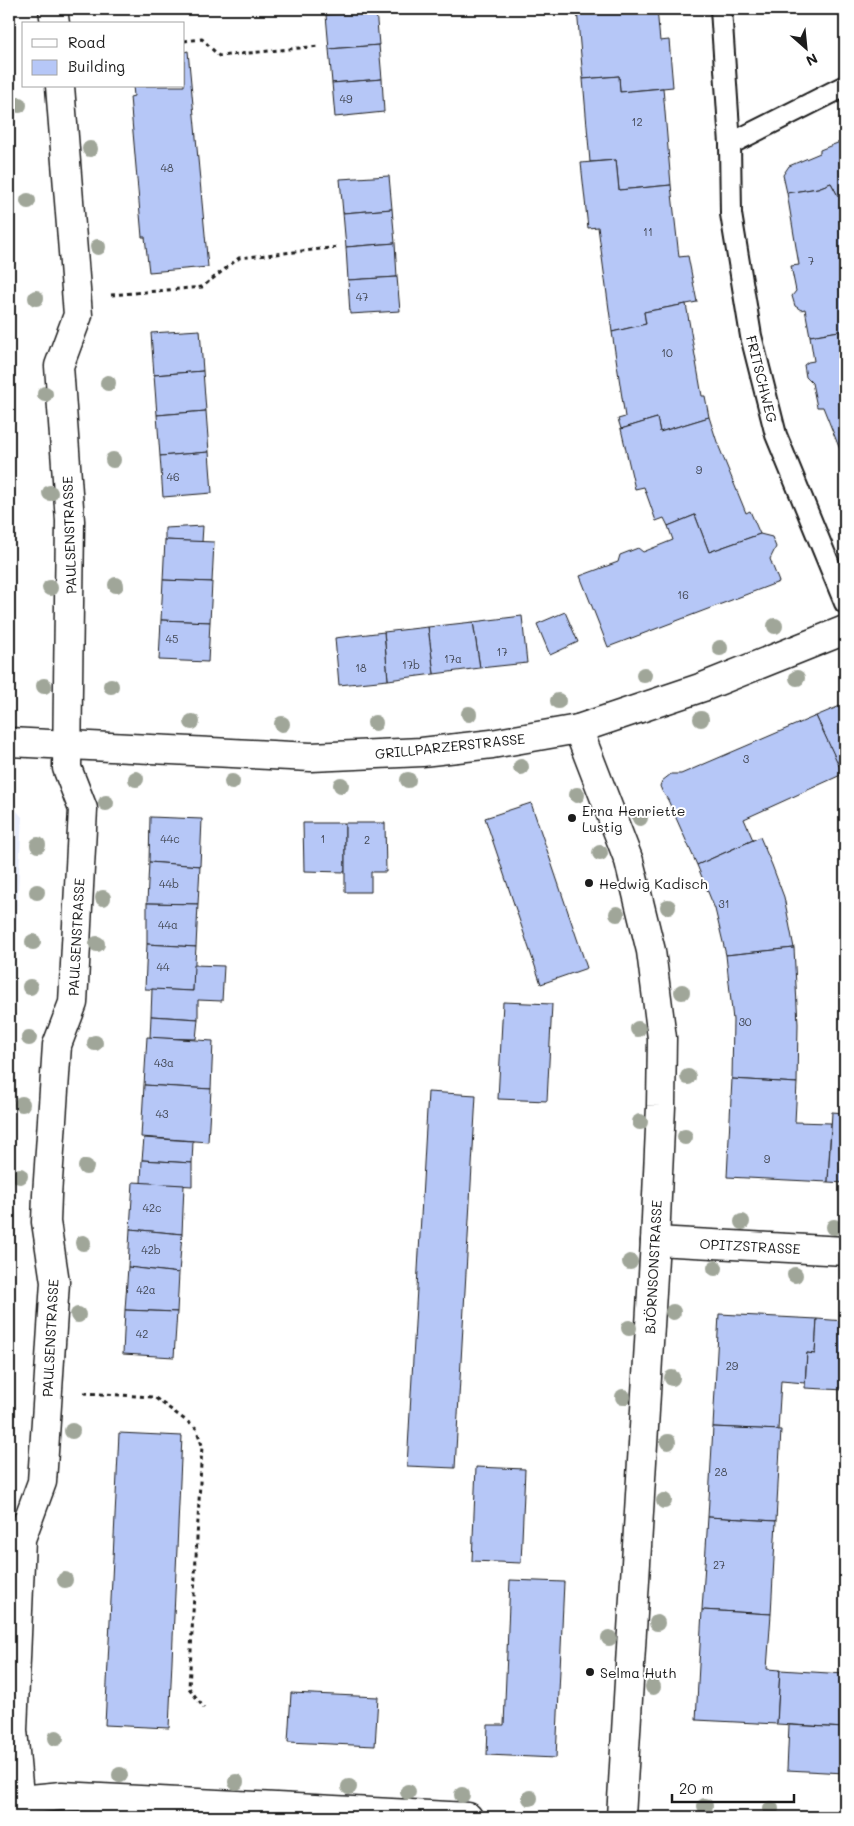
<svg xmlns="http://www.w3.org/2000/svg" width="854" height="1826" font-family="Mali,sans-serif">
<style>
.built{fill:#e9eefd}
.building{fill:#b6c7f7;stroke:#1c1c1c}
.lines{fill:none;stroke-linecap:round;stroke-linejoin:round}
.lane-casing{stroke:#1c1c1c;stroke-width:24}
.street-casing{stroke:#1c1c1c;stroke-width:31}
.path{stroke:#1c1c1c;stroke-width:3;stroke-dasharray:4 4;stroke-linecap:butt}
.lane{stroke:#fff;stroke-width:20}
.street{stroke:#fff;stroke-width:28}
.tree{fill:#a0a699}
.poi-dot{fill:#1c1c1c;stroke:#fff;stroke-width:2}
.labels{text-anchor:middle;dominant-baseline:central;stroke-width:4;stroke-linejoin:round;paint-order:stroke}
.number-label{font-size:11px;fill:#424753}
.street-label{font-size:14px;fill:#1c1c1c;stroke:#fff}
.poi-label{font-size:14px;fill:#1c1c1c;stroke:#fff;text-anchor:start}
</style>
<rect width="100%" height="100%" fill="#fff"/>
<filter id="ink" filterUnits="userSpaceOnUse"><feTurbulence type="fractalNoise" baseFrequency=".02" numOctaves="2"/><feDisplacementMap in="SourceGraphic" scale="10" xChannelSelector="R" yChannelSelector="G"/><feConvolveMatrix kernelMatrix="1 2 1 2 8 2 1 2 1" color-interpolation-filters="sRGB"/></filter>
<g filter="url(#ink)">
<polygon class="built" points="9,802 22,817 9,1054"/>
<g class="building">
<polygon points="326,9 376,9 376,10 326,15"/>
<polygon points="577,9 657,9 660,41 669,40 673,87 620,92 619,76 583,79"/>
<polygon points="376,10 379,45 329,49 326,15"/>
<polygon points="379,45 382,79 332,83 329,49"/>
<polygon points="188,51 208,267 149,272 145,237 142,237 130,97 134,96 133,86 184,86 184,52"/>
<polygon points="619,76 620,92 663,88 671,185 619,190 616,160 590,162 583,79"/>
<polygon points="382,79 384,112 335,117 332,83"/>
<polygon points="845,140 845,193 838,196 831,183 818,188 787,193 783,175 789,166 820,153 820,150"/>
<polygon points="616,160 619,190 671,185 679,257 688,256 697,302 644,312 646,324 612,332 598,227 588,228 581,163"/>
<polygon points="389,176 392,209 343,213 340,179"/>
<polygon points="831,183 838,196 845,193 845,330 810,336 805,309 801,310 795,306 792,296 796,291 791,266 799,265 787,193 818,188"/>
<polygon points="392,209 395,243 346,247 343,213"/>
<polygon points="395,243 397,277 348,280 346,247"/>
<polygon points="397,277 400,311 350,314 348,280"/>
<polygon points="686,304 702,396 705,396 709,417 660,432 657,418 621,429 618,419 625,417 612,332 646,324 644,312"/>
<polygon points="200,330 203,371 154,375 151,333"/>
<polygon points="845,330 845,462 823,407 817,407 812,383 806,377 804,365 808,362 814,361 810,336"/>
<polygon points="203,371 206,411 157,415 154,375"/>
<polygon points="206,411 209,452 160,456 157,415"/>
<polygon points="709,417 717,442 746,513 750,511 760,534 709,552 695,515 668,526 664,518 656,521 644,487 635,489 621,429 657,418 660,432"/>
<polygon points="209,452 212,493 163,497 160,456"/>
<polygon points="695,515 709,552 760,534 772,537 776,547 770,559 779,582 608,647 580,576 618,562 620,555 638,548 643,552 673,540 668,526"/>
<polygon points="203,526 202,542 165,540 165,528"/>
<polygon points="165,540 214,542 212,582 163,580"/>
<polygon points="163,580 212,582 210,622 161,620"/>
<polygon points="565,612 578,642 550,655 537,624"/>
<polygon points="522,616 527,663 480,668 473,622"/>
<polygon points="161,620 210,622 208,662 159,660"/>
<polygon points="473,622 480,668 434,674 428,627"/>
<polygon points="428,627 434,674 388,680 384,632"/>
<polygon points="384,632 388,680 339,685 335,638"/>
<polygon points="845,704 845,780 816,716"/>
<polygon points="816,716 843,774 744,819 753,840 697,865 668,800 662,791 660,786 662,781 671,774 681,774"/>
<polygon points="531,803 587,968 541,984 485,818"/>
<polygon points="150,817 202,819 200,866 149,862"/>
<polygon points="303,823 345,823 345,872 304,871"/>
<polygon points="345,823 385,823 386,872 371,872 371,892 345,892"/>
<polygon points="760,837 772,865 784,897 794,948 726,955 715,909 697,865"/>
<polygon points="149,862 200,866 198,904 147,903"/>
<polygon points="147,903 198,904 196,947 147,944"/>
<polygon points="147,944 196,947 193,991 145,989"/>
<polygon points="794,948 798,1024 797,1083 732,1079 733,1020 726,955"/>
<polygon points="194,965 224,966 222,1001 198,1000 198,1019 151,1016 152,989 193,991"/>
<polygon points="503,1002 552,1004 547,1101 498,1099"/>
<polygon points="151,1016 198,1019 196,1039 150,1038"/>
<polygon points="147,1037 213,1041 211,1089 144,1085"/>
<polygon points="732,1079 797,1083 795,1122 831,1123 828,1182 727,1177"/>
<polygon points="144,1085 211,1089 208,1142 141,1137"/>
<polygon points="428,1092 476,1095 455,1468 407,1466"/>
<polygon points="832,1112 845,1113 845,1183 828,1182"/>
<polygon points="144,1138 193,1141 192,1163 142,1160"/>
<polygon points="142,1160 192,1163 192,1186 141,1183"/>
<polygon points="133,1182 184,1185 182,1234 130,1229"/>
<polygon points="130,1229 182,1234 179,1273 128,1267"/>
<polygon points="128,1267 179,1273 177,1312 125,1310"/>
<polygon points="125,1310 177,1312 174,1357 123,1354"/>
<polygon points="719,1314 817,1319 815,1354 807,1353 805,1383 781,1381 778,1430 713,1427"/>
<polygon points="817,1319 845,1321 845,1390 805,1388 807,1353 815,1354"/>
<polygon points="713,1427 781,1430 776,1521 708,1517"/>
<polygon points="119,1433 182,1436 169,1728 105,1725"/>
<polygon points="476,1467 525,1469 521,1563 472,1561"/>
<polygon points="708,1517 776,1521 771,1614 702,1610"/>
<polygon points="510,1580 564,1582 556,1758 487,1755 488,1725 504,1725"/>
<polygon points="702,1610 771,1614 767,1669 780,1670 777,1724 696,1720"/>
<polygon points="780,1670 845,1674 845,1728 777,1724"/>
<polygon points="291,1693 378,1697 375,1746 288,1742"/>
<polygon points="789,1725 845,1728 845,1773 787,1770"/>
</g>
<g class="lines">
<defs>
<g id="lane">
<polyline points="721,9 730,144 731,214 751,336 776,435 845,603"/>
<polyline points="730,144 845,86"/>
</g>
<g id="street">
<polyline points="53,9 55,24"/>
<polyline points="578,729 629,861 651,951 662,1038 661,1106 655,1241 621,1817"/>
<polyline points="9,742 311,757 422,752 492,744 578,729 703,687 845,630"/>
<polyline points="655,1241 845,1251"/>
<polyline points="9,1801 62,1796 468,1817"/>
<polyline points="21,1817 13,1730 21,1539 42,1482 55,1282 46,1222 47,1195 57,1045 73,1003 83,809 67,768 70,521 59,366 78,315 60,86"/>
</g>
</defs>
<use href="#lane" class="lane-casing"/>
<use href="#street" class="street-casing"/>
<g class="path">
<polyline points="184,41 202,39 219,56 320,46"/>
<polyline points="9,148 13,148"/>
<polyline points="111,295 202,287 239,258 339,247"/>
<polyline points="9,1099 16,1100"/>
<polyline points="84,1393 154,1397 196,1428 202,1445 189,1688 204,1708"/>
</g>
<use href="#lane" class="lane"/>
<use href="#street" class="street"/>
</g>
<g class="tree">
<circle cx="19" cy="105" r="8"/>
<circle cx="90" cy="149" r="8"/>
<circle cx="28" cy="201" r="8"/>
<circle cx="98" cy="247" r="8"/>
<circle cx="36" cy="298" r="8"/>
<circle cx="108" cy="383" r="8"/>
<circle cx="45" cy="394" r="8"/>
<circle cx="113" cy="460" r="8"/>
<circle cx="50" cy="493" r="8"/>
<circle cx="116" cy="585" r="8"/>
<circle cx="50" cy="588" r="8"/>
<circle cx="775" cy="626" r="8"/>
<circle cx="720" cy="648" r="8"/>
<circle cx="644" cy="675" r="8"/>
<circle cx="797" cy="678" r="8"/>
<circle cx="44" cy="686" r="8"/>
<circle cx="111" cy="686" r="8"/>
<circle cx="558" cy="701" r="8"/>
<circle cx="469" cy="714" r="8"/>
<circle cx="701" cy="719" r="8"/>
<circle cx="192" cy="722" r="8"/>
<circle cx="375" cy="723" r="8"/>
<circle cx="282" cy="724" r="8"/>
<circle cx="521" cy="767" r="8"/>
<circle cx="136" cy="779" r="8"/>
<circle cx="408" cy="780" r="8"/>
<circle cx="232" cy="782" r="8"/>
<circle cx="341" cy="785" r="8"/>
<circle cx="577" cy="795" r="8"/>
<circle cx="106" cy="803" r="8"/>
<circle cx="640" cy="818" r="8"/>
<circle cx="38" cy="845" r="8"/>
<circle cx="600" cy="853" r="8"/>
<circle cx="37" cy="892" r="8"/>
<circle cx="103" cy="898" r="8"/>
<circle cx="668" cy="907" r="8"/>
<circle cx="617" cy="914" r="8"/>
<circle cx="33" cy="942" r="8"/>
<circle cx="97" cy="944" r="8"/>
<circle cx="30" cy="987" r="8"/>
<circle cx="682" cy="992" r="8"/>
<circle cx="638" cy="1029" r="8"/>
<circle cx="29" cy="1038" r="8"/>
<circle cx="95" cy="1043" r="8"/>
<circle cx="688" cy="1077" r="8"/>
<circle cx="22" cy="1104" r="8"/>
<circle cx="640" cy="1122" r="8"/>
<circle cx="685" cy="1137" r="8"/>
<circle cx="86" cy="1167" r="8"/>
<circle cx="20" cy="1176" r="8"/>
<circle cx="742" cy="1222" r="8"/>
<circle cx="834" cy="1227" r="8"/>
<circle cx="83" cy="1243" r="8"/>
<circle cx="630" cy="1262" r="8"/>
<circle cx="715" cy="1268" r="8"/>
<circle cx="795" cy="1275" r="8"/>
<circle cx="673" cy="1312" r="8"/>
<circle cx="78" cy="1315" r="8"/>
<circle cx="629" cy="1328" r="8"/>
<circle cx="672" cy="1378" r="8"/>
<circle cx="623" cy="1397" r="8"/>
<circle cx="72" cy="1431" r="8"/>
<circle cx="668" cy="1442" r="8"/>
<circle cx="664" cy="1501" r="8"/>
<circle cx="65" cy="1580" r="8"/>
<circle cx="657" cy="1623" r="8"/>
<circle cx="609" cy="1638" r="8"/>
<circle cx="653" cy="1687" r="8"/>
<circle cx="56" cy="1738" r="8"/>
<circle cx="120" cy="1775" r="8"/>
<circle cx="236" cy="1782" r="8"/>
<circle cx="349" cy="1787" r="8"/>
<circle cx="408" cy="1792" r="8"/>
<circle cx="462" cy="1795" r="8"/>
<circle cx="530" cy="1798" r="8"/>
<circle cx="705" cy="1806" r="8"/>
<circle cx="771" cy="1809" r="8"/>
</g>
</g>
<g class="poi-dot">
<circle cx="572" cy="818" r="5"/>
<circle cx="589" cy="883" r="5"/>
<circle cx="590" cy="1672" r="5"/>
</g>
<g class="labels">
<g class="number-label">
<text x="346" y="98">49</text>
<text x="637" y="121">12</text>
<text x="167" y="167">48</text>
<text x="648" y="231">11</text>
<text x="811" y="260">7</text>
<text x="362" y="296">47</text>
<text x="667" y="352">10</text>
<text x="699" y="469">9</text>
<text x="173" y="476">46</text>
<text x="683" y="594">16</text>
<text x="172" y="638">45</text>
<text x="502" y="651">17</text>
<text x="453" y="658">17a</text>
<text x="411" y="664">17b</text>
<text x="361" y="667">18</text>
<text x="746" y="758">3</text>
<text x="170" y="838">44c</text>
<text x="323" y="838">1</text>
<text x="367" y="839">2</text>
<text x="169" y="883">44b</text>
<text x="724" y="903">31</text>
<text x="168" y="924">44a</text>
<text x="163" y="966">44</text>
<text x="745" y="1021">30</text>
<text x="164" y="1062">43a</text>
<text x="162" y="1113">43</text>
<text x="767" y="1158">9</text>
<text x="152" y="1207">42c</text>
<text x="151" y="1249">42b</text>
<text x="146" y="1289">42a</text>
<text x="142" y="1333">42</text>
<text x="732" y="1365">29</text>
<text x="721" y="1471">28</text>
<text x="719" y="1564">27</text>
</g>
<g class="street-label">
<text transform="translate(762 379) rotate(76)">FRITSCHWEG</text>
<text transform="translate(69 535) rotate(-92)">PAULSENSTRASSE</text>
<text transform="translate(450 746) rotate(-6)">GRILLPARZERSTRASSE</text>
<text transform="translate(76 937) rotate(-87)">PAULSENSTRASSE</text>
<text transform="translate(750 1246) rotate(3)">OPITZSTRASSE</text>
<text transform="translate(653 1267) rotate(-87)">BJÖRNSONSTRASSE</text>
<text transform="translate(50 1338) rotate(-87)">PAULSENSTRASSE</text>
</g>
<g class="poi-label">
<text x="582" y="810">Erna Henriette<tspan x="582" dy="16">Lustig</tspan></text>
<text x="599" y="883">Hedwig Kadisch</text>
<text x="600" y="1672">Selma Huth</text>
</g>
</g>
<rect width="854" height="1826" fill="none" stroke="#fff" stroke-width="30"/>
<rect x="15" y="15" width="824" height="1796" fill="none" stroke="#1c1c1c" stroke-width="2" filter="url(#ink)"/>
<rect x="22" y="22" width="162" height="65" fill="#ffffff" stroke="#a4a4a4"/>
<rect x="32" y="39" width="25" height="8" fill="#ffffff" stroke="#a4a4a4"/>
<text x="68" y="48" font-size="15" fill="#1c1c1c">Road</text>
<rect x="32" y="60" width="25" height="15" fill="#b6c7f7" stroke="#a4a4a4"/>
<text x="68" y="72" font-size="15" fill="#1c1c1c">Building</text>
<g transform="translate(806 48) rotate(153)" stroke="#ffffff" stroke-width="4" paint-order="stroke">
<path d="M0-4L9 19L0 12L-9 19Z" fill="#1c1c1c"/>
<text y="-8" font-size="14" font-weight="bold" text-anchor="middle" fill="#1c1c1c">N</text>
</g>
<path d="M672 1794v8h122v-8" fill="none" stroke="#1c1c1c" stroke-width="2.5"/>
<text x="679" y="1794" font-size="15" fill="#1c1c1c" stroke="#ffffff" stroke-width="4" paint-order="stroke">20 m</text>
</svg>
